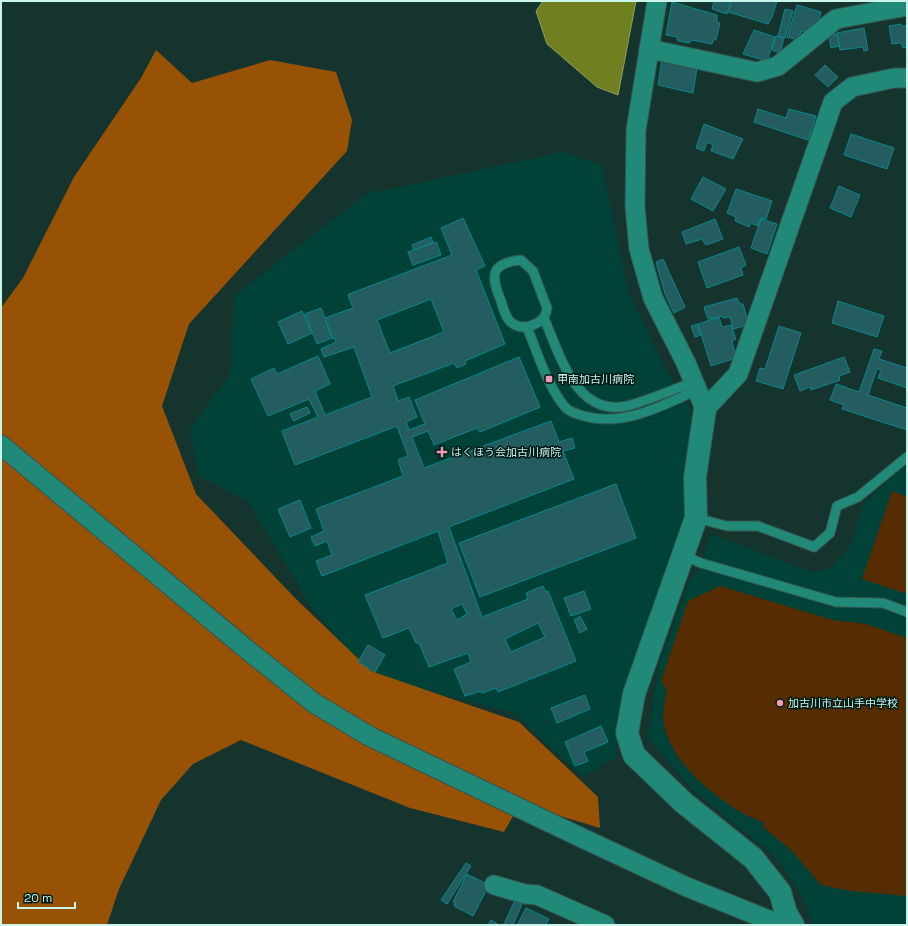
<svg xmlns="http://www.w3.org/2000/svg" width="908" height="926" font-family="'Space Grotesk','Noto Sans JP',sans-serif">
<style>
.built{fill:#004238}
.green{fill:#562c03}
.forest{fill:#975206}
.water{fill:#708020;stroke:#8ba35d}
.building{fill:#245d5f;stroke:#07888c;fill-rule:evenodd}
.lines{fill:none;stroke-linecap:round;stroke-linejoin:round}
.lane-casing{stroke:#34544d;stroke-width:11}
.street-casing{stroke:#34544d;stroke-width:21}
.secondary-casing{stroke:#34544d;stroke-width:24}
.lane{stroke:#208978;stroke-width:9}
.street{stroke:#208978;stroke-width:19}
.secondary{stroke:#208978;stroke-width:22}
.poi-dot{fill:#f09ab6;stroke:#001b16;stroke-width:1.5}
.labels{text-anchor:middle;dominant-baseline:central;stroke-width:3;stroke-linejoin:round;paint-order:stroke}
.poi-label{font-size:11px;fill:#c9f5eb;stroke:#001b16;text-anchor:start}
</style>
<rect width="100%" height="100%" fill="#15342e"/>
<g class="built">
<polygon points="562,152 602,165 628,292 665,369 691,411 685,528 623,701 616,743 616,757 583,777 514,713 368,675 311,606 248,501 199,476 190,429 230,374 234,296 366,194"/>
<polygon points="907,464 907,925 812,925 808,911 800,892 785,869 772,854 691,788 648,738 658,668 689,582 700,569 711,534 811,572 829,569 850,547 863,504"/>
</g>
<g class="green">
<polygon points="892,491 907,497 907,594 862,579"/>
<path d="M720,586L833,620L866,624L907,638V896L851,891L821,885L792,851L762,826L765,823C756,819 745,815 737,810C706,790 666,757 663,717C663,708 665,699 667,690L661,681L688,601Z"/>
</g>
<polygon class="forest" points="156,50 192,83 270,60 336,72 352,120 347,151 189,324 162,406 196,494 296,599 371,671 519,722 598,797 600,828 520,804 504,832 410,808 241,740 193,764 161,800 119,889 107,925 1,925 1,308 23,278 74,177 141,78"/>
<polygon class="water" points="543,1 636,1 618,95 597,87 547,44 536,11"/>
<g class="building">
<polygon points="714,1 731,1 727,14 712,9"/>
<polygon points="731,1 777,1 772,17 768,24 728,12"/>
<polygon points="672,2 717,15 717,22 720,23 716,40 713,40 712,44 692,40 689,43 678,41 677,37 666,35"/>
<polygon points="797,5 821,12 817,27 810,25 808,33 801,31 798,40 787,37"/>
<polygon points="785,9 793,11 785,38 778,36"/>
<polygon points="901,24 902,26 907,26 907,47 903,48 901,43 892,44 889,26"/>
<polygon points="864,28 868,50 864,51 863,47 840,50 837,33"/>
<polygon points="754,30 775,37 767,61 743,54"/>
<polygon points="837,34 839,46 831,48 829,36"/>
<polygon points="776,36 784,38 780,53 772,50"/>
<polygon points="662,60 697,68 693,93 658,85"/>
<polygon points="825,65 838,77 828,87 815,75"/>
<polygon points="758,109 786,118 789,109 816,116 808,140 754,122"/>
<polygon points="704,124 743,139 733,159 711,151 713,145 707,142 704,151 696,148"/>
<polygon points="851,134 894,148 887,169 844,155"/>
<polygon points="703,177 726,189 713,211 691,199"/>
<polygon points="839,186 860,195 851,217 830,208"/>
<polygon points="736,189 772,201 766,219 761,218 758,226 751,223 749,227 735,221 736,217 727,213"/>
<path d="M463,218L485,266L476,270L505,344L465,361L466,364L457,368L454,363L393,386L398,401L409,397L417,417L406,422L409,430L425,424L415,400L519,357L540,407L538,408L480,432L477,428L434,445L428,431L412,437L424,468L551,421L559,442L572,438L575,448L563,451L574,479L449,527L482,617L528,599L526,593L543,586L546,592L548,591L576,661L498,692L496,688L482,693L481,691L465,696L454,669L471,662L468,653L429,667L419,643H416L409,628L383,638L365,595L448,563L438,531L322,576L316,561L332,555L327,541L315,546L311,537L324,531L316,509L403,476L398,460L408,456L397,426L295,465L282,431L318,417L309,399L268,416L251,379L274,368L277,374L318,356L330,384L315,391L325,415L372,397L354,347L324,357L321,349L336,342L335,338L333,339L325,318L353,308L348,295L349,294L452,255L441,228ZM431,299L444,332L390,353L377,320ZM462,604L467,614L457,620L451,609ZM538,623L545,637L511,652L505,639Z"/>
<polygon points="715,219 723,239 706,245 702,239 686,244 682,232"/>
<polygon points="761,219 777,224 767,254 751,248"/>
<polygon points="431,237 433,242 414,250 412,245"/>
<polygon points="436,242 441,255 413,265 408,252"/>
<polygon points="739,247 746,265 741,268 743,275 707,288 698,262"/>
<polygon points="663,259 685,307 674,313 665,294 656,262"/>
<polygon points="737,298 740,304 743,304 749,325 733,329 730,317 723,318 722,316 708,319 704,307"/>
<polygon points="838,301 884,316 877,337 832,323"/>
<polygon points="321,308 332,338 317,344 305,314"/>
<polygon points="302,311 312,333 288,344 278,322"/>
<polygon points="719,317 722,327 731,325 736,339 732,341 736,358 711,366 698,324"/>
<polygon points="697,324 701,335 695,337 691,326"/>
<polygon points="779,326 801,333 783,389 756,381 760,368 765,369"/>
<polygon points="874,349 882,351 879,359 907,368 907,388 878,378 881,370 877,369 868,395 907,408 907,430 842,409 844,405 830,400 836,384 859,392"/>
<polygon points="844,357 850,372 839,376 840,380 811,390 810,387 800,391 794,375"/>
<polygon points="307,407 310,413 294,421 290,414"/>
<polygon points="616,484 636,538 480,597 459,543"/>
<polygon points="300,500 311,528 290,537 278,509"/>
<polygon points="584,591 591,609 571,616 564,598"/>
<polygon points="580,616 587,629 580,633 574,620"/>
<polygon points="368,645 385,655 375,672 358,662"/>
<polygon points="585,695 590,709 557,723 551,708"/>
<polygon points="601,726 608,742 584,752 588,761 575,766 565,742"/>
<polygon points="466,863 471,866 447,904 441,900"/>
<polygon points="467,874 489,885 473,916 454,906 455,903 453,902"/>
<polygon points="515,900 522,904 513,925 505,925 504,924"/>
<polygon points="526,908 549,919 546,925 517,925"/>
<polygon points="491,920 499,925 488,925"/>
</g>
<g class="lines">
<defs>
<g id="lane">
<path d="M544,318C560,355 576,417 627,406C650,400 672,390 694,382"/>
<path d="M527,327C537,324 546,320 547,308L533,271L521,260C489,263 491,277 501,301C503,308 506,319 512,323C517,327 521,327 527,327C537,352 548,387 565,407C569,412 577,414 584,416C623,427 662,406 697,390"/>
<polyline points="696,518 727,526 758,526 814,547 830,533 837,506 858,497 907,457"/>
<polyline points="684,556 701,563 836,602 883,603 907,612"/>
</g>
<g id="street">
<polyline points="657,1 636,130 635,207 639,249 653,298 686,363 705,409 738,374 833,102 852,87 894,78 907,78"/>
<polyline points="649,49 757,72 778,66 836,19 907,6"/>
<polyline points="1,445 250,652 314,703 369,736 580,837 687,887 781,925"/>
<polyline points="494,885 525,894 537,895 605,925"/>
</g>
<polyline id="secondary" points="705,409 695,477 696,518 634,694 627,733 634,755 684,803 753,858 780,892 786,913 793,925"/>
</defs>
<use href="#lane" class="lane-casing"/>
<use href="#street" class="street-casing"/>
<use href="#secondary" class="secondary-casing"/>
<use href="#lane" class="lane"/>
<use href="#street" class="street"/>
<use href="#secondary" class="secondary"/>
</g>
<g class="poi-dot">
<rect x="545" y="375" width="8" height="8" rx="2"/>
<path d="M440 446h4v4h4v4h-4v4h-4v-4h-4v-4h4z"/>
<circle cx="780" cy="703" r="4"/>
</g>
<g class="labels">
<g class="poi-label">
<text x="557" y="379">甲南加古川病院</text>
<text x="451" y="452">はくほう会加古川病院</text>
<text x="788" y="703">加古川市立山手中学校</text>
</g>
</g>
<rect width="908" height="926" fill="none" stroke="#c9f5eb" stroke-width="4"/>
<path d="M18 902v6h57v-6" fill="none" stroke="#c9f5eb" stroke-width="2"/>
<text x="24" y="902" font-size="12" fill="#c9f5eb" stroke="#001b16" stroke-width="3" paint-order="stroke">20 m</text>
</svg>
